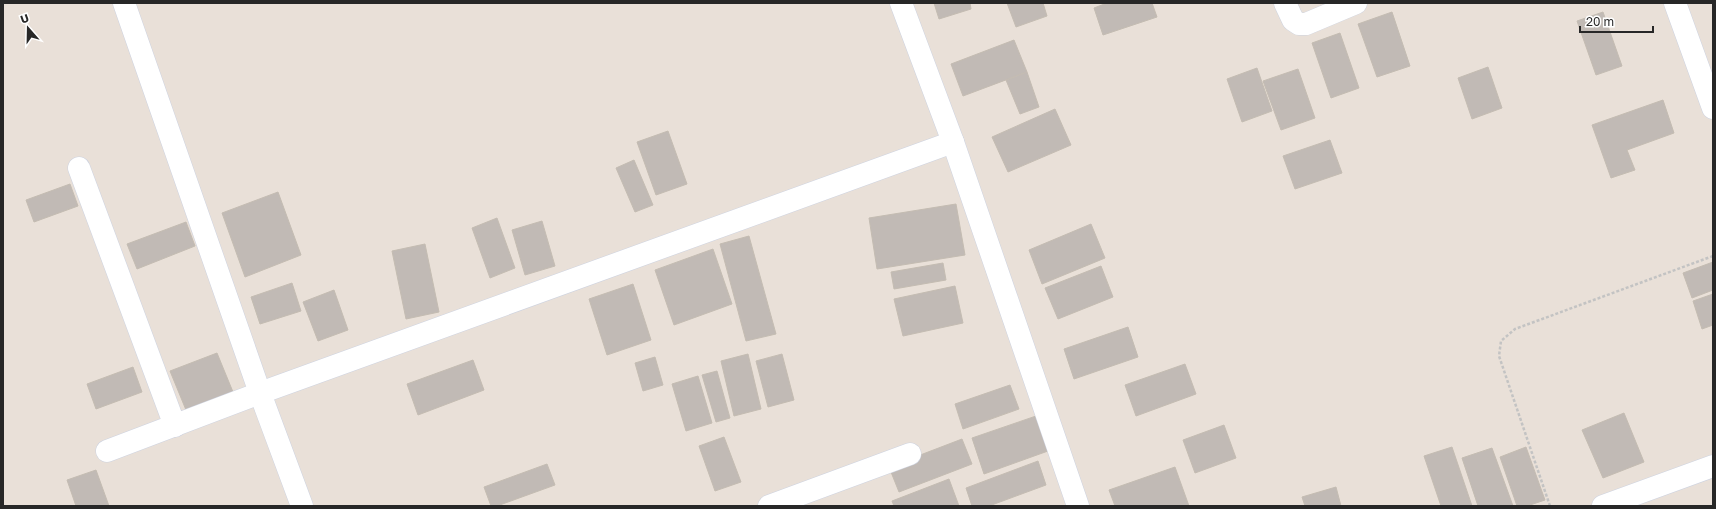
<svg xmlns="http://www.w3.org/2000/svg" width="1716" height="509" font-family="'Golos Text',sans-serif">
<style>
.building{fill:#c1bab5;stroke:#c4bcb2}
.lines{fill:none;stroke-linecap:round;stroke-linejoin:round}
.street-casing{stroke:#ced3e0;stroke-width:23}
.path{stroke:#c3c3c3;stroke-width:2.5;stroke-dasharray:3 2;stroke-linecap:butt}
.street{stroke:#fff;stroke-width:22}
</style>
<rect width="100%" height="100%" fill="#e9e0d8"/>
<g class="building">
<polygon points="934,3 970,3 971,9 939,19"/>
<polygon points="1007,3 1043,3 1047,16 1016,27"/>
<polygon points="1107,3 1152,3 1157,17 1103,35 1094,8"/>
<polygon points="1392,12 1410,66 1377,77 1358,24"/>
<polygon points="1603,12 1622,66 1596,75 1577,21"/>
<polygon points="1340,33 1359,88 1331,98 1312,43"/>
<polygon points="1014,40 1027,72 963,96 951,64"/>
<polygon points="1488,67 1502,108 1472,119 1458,78"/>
<polygon points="1257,68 1272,111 1242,122 1227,79"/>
<polygon points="1298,69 1315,118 1281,130 1263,81"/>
<polygon points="1027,72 1039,107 1020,114 1006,80"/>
<polygon points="1663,100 1674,133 1627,150 1635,170 1611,178 1592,125"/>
<polygon points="1055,109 1071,145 1008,172 992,137"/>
<polygon points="668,131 687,184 656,195 637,142"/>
<polygon points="1330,140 1342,173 1295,189 1283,156"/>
<polygon points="634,160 653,205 635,212 616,168"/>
<polygon points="70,184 78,206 34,222 26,200"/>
<polygon points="278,192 301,255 245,277 222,213"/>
<polygon points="956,204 965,255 877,269 869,218"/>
<polygon points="497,218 515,268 490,278 472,228"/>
<polygon points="542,221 555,266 525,275 512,230"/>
<polygon points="186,222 195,246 137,269 127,244"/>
<polygon points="1091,224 1105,258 1042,284 1029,250"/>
<polygon points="749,236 776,334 746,341 720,244"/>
<polygon points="425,244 439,312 406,319 392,251"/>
<polygon points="713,249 732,304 674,325 655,270"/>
<polygon points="1713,262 1713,290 1692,298 1683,273"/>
<polygon points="943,263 946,280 894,289 891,272"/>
<polygon points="1101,266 1113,297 1058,319 1045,288"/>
<polygon points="292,283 301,311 260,324 251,297"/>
<polygon points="633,284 651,340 607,355 589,299"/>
<polygon points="955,286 963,323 903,336 894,299"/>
<polygon points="334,290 348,330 318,341 303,302"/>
<polygon points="1713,294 1713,325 1702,329 1693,301"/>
<polygon points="1128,327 1138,357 1074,379 1064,349"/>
<polygon points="217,353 233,392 186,410 170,371"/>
<polygon points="748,354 761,409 734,416 721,361"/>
<polygon points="782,354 794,400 768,407 756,361"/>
<polygon points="655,357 663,385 643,391 635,363"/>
<polygon points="473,360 484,390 418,415 407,384"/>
<polygon points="1185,364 1196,394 1136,416 1125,385"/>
<polygon points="133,367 142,392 96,409 87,384"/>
<polygon points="717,371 730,418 716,422 702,375"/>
<polygon points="698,376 712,423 686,431 672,384"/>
<polygon points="1010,385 1019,409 963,429 955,404"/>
<polygon points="1624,413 1644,462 1603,478 1582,430"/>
<polygon points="1036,416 1048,451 984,474 972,438"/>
<polygon points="1224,425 1236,458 1195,473 1183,440"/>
<polygon points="724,437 741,482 715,491 699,446"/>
<polygon points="962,439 972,464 899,492 889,467"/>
<polygon points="1452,447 1472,506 1441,506 1424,456"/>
<polygon points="1526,447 1545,500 1527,506 1517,506 1500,457"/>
<polygon points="1492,448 1513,506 1478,506 1462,458"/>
<polygon points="1038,461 1046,485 989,506 972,506 966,488"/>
<polygon points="547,464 555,485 497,506 491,506 484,487"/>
<polygon points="1175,467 1189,506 1115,506 1109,490"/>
<polygon points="96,470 109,506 76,506 67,480"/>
<polygon points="949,479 959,506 894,506 892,501"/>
<polygon points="1336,487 1341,506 1305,506 1302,497"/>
</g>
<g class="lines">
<defs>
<g id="street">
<polyline points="124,3 260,393 302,506"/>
<polyline points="901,3 953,142 1078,506"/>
<polyline points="1285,3 1293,20 1299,24 1306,24 1356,3"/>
<polyline points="1675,3 1713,108"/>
<polyline points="79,168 175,426"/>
<polyline points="107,451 260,393 953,142"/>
<polyline points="769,506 910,454"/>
<polyline points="1603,506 1713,466"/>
</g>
</defs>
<use href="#street" class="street-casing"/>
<polyline class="path" points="1550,506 1499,356 1501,341 1515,329 1713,256"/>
<use href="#street" class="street"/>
</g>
<rect width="1716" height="509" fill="none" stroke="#272727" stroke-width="8"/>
<g transform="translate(28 28) rotate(340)" stroke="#ffffff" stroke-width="3" paint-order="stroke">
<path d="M0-3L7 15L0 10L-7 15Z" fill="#272727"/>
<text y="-6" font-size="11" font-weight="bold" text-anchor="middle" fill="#272727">U</text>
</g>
<path d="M1580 26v6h73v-6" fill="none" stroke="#272727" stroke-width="2"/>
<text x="1586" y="26" font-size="12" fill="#272727" stroke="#ffffff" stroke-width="3" paint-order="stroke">20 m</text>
</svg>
